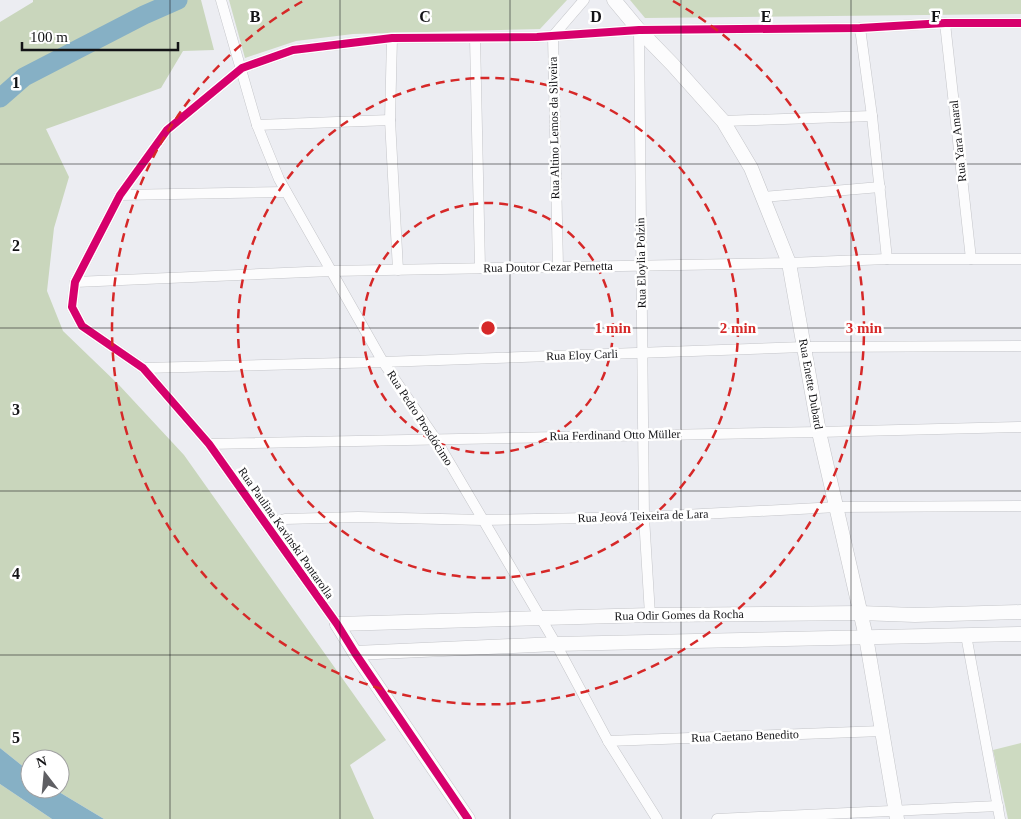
<svg xmlns="http://www.w3.org/2000/svg" width="1021" height="819" font-family="'Times New Roman',serif">
<style>
.green{fill:#cddac1}
.forest{fill:#c9d6bc}
.water{fill:#86b0c5}
.lines{fill:none;stroke-linecap:round;stroke-linejoin:round}
.river{stroke:#86b0c5;stroke-width:19}
.street-casing{stroke:#c4c5c9;stroke-width:11}
.secondary-casing{stroke:#c4c5c9;stroke-width:15}
.street{stroke:#fcfcfd;stroke-width:10}
.secondary{stroke:#fcfcfd;stroke-width:14}
.cycleway-casing{stroke:#fff;stroke-width:11}
.cycleway{stroke:#d6006c;stroke-width:8}
.grid{fill:none;stroke:#131316;stroke-width:1;stroke-opacity:0.55}
.ring{fill:none;stroke:#d62828;stroke-width:2.5;stroke-dasharray:9 6}
.labels{text-anchor:middle;dominant-baseline:central;stroke-width:5;stroke-linejoin:round;paint-order:stroke}
.street-label{font-size:12px;fill:#131316;stroke:#fff}
.grid-label{font-size:16px;text-anchor:middle;font-weight:bold;fill:#131316;stroke:#fff;stroke-width:5;stroke-linejoin:round;paint-order:stroke}
.centre{fill:#d62828;stroke:#fff;stroke-width:2.5}
.ring-label{font-size:15px;text-anchor:middle;font-weight:bold;fill:#d62828;stroke:#fff;stroke-width:5;stroke-linejoin:round;paint-order:stroke}
</style>
<rect width="100%" height="100%" fill="#ecedf2"/>
<g class="green">
<polygon points="229,0 567,0 540,29 353,34 296,41 245,58"/>
<polygon points="630,0 1021,0 1021,14 645,18"/>
<polygon points="1021,743 1021,819 1008,819 993,750"/>
</g>
<g class="forest">
<polygon points="33,0 201,0 214,50 183,51 161,88 46,129 69,177 54,228 47,291 63,331 119,385 184,455 386,740 350,765 374,819 104,819 54,789 60,789 60,759 30,759 30,772 0,748 0,22 33,2"/>
<polygon points="0,784 52,819 0,819"/>
</g>
<polygon class="water" points="0,748 30,772 30,789 54,789 104,819 52,819 0,784"/>
<g class="lines">
<polyline class="river" points="0,98 24,77 144,15 178,0"/>
<defs>
<g id="street">
<polyline points="221,0 257,125 279,179 383,362 435,438 556,644 608,741 657,819"/>
<polyline points="945,23 971,259"/>
<polyline points="860,28 872,116 887,259"/>
<polyline points="639,30 644,517 650,615"/>
<polyline points="392,38 390,120 398,270"/>
<polyline points="475,38 480,268"/>
<polyline points="723,121 872,116"/>
<polyline points="257,125 390,120"/>
<polyline points="120,195 286,192"/>
<polyline points="763,197 880,187"/>
<polyline points="558,267 553,36 584,0"/>
<polyline points="75,282 331,271 789,263 887,259 1021,259"/>
<polyline points="143,368 383,362 804,347 1021,346"/>
<polyline points="209,444 819,432 1021,427"/>
<polyline points="267,526 274,522 285,519 358,517 483,520 644,517 837,507 1021,506"/>
<polyline points="337,624 209,444 143,368 82,326 72,307 75,282 120,195 167,130 242,68 293,50 392,38 537,37 639,30 860,28 945,23 1021,23"/>
<polyline points="966,635 1000,819"/>
<polyline points="608,741 882,731"/>
<polyline points="717,819 998,806"/>
</g>
<g id="secondary">
<polyline points="614,0 639,30 673,65 723,121 751,168 789,263 819,432 866,637 897,819"/>
<polyline points="337,624 650,615 860,613 915,615 1021,612"/>
<polyline points="337,624 355,653 468,819"/>
<polyline points="355,653 556,644 1021,634"/>
</g>
</defs>
<use href="#street" class="street-casing"/>
<use href="#secondary" class="secondary-casing"/>
<use href="#street" class="street"/>
<use href="#secondary" class="secondary"/>
<defs>
<polyline id="cycleway" points="468,819 355,653 337,624 209,444 143,368 82,326 72,307 75,282 120,195 167,130 242,68 293,50 392,38 537,37 639,30 860,28 945,23 1021,23"/>
</defs>
<use href="#cycleway" class="cycleway-casing"/>
<use href="#cycleway" class="cycleway"/>
</g>
<path class="grid" d="M170,0V819M340,0V819M510,0V819M681,0V819M851,0V819M0,164H1021M0,328H1021M0,491H1021M0,655H1021"/>
<g class="ring">
<circle cx="488" cy="328" r="125"/>
<circle cx="488" cy="328" r="250"/>
<path d="M673 1A376 376 0 1 1 303 1"/>
</g>
<g class="labels">
<g class="street-label">
<text transform="translate(554 128) rotate(-91)">Rua Altino Lemos da Silveira</text>
<text transform="translate(958 141) rotate(-96)">Rua Yara Amaral</text>
<text transform="translate(641 263) rotate(-91)">Rua Eloylia Polzin</text>
<text transform="translate(548 267) rotate(-1)">Rua Doutor Cezar Pernetta</text>
<text transform="translate(582 355) rotate(-2)">Rua Eloy Carli</text>
<text transform="translate(811 384) rotate(80)">Rua Enette Dubard</text>
<text transform="translate(420 418) rotate(57)">Rua Pedro Prosdócimo</text>
<text transform="translate(615 435) rotate(-1)">Rua Ferdinand Otto Müller</text>
<text transform="translate(643 516) rotate(-2)">Rua Jeová Teixeira de Lara</text>
<text transform="translate(286 533) rotate(55)">Rua Paulina Kavinski Pontarolla</text>
<text transform="translate(679 615) rotate(-1)">Rua Odir Gomes da Rocha</text>
<text transform="translate(745 736) rotate(-2)">Rua Caetano Benedito</text>
</g>
</g>
<g class="grid-label">
<text x="255" y="22">B</text>
<text x="425" y="22">C</text>
<text x="596" y="22">D</text>
<text x="766" y="22">E</text>
<text x="936" y="22">F</text>
<text x="16" y="88">1</text>
<text x="16" y="251">2</text>
<text x="16" y="415">3</text>
<text x="16" y="579">4</text>
<text x="16" y="743">5</text>
</g>
<circle cx="488" cy="328" r="8" class="centre"/>
<g class="ring-label">
<text x="613" y="333">1 min</text>
<text x="738" y="333">2 min</text>
<text x="864" y="333">3 min</text>
</g>
<g transform="translate(45 774) rotate(344)"><circle r="24" fill="#ffffff" stroke="#a1a1a2"/>
<path d="M0-4L9 19L0 12L-9 19Z" fill="#5f5f63"/>
<text y="-8" font-size="14" font-weight="bold" text-anchor="middle" fill="#131316">N</text>
</g>
<path d="M22 42v8h156v-8" fill="none" stroke="#131316" stroke-width="2.5"/>
<text x="30" y="42" font-size="15" fill="#131316" stroke="#ffffff" stroke-width="4" paint-order="stroke">100 m</text>
</svg>
